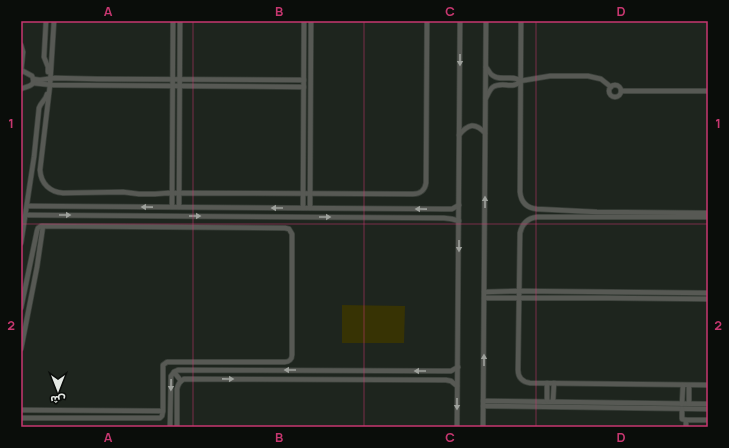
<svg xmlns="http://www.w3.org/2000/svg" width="729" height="448" font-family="Manrope,'Noto Sans Arabic',sans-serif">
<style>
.green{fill:#373304}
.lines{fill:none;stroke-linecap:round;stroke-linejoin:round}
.minor-casing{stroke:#3a403a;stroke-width:6}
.minor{stroke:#575954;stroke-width:4.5}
.oneway{fill:#9ea19c}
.grid{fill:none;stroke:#c73770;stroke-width:1;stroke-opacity:0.55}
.neatline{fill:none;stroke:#c73770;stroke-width:1.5}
.grid-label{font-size:13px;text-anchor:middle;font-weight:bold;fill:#c73770}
</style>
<rect width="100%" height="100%" fill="#1e251e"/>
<polygon class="green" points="342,305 405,306 404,343 342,343"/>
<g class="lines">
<defs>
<g id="minor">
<polyline points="46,21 44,57 48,67 48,72"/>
<path d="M54,21L50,85L40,170C41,184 50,192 63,193L123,192L139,194H155L168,193L413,194C420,194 425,190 426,183L427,21"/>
<path d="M521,21L520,192C521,202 527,208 537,209L597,212L708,213"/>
<polyline points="21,45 23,52 21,72"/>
<path d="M486,67C488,69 489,73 492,75C500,82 513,74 520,81"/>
<polyline points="33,79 40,80 55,78 98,79 304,80"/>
<polyline points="33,83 52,85 304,87"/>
<circle cx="615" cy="91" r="6"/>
<path d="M21,89C28,86 37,86 32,76L21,70"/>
<polyline points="622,91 708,91"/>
<path d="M486,98C488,94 490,89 493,87C502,81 514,90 520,81L550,76H588L601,79L611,87"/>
<path d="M459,135C468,124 475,122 485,133"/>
<polyline points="27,206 444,209 452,209 459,205"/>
<polyline points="172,207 173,21"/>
<polyline points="179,207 180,21"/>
<polyline points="303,208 304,21"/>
<polyline points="310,208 311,21"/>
<polyline points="26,215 444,218 452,219 459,221"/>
<path d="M708,217H537C528,218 522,224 520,233L518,370C518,377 522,382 530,383L708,385"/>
<path d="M21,243L34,157L39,108C41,102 46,100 47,94"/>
<polyline points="484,292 519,291 708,293"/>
<polyline points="484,298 607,298 708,299"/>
<path d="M21,308L37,231L38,228L41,226L285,228L289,229L292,234V355C292,359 289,362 285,362H167L163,365V411L162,416L160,418H21"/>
<polyline points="21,349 37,267 43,226"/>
<polyline points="174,372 181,381"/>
<polyline points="483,401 708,404"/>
<polyline points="547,401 547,383"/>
<polyline points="553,401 554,383"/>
<polyline points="682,404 683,385"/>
<polyline points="689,404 689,385"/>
<polyline points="483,406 708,409"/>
<polyline points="682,409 682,419 686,420"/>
<polyline points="21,410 163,411"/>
<polyline points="170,427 171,376 174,372 178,370 446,371 451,371 458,367"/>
<path d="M177,427V389C178,384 180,381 184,379L446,380L451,381L457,386"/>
<polyline points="457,427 460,21"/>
<polyline points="483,427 486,21"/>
<polyline points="686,427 686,420 708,420"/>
</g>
</defs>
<use href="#minor" class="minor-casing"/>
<use href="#minor" class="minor"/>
</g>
<defs><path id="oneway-solid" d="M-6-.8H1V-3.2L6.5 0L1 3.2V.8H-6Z"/></defs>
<g class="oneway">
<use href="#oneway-solid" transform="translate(460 60) rotate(90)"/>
<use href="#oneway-solid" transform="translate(485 202) rotate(-90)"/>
<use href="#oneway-solid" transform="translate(147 207) rotate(-179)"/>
<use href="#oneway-solid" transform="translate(277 208) rotate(-180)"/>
<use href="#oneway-solid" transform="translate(421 209) rotate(-179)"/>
<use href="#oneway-solid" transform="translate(65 215)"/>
<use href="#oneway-solid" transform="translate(195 216)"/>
<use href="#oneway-solid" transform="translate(325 217)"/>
<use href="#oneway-solid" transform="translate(459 246) rotate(90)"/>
<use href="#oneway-solid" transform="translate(484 360) rotate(-90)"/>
<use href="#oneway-solid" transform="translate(290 370) rotate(-180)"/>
<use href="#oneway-solid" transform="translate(420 371) rotate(-180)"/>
<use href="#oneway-solid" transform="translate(228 379) rotate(1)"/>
<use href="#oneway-solid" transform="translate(171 385) rotate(91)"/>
<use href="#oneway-solid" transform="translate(457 404) rotate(90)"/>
</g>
<path class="grid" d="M193,21V427M364,21V427M536,21V427M21,224H708"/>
<rect width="729" height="448" fill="none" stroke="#0a0d0a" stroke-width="44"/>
<g transform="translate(58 390) rotate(180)" stroke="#0a0d0a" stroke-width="3" paint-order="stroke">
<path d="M0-3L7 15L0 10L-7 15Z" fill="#e4e9e4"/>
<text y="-6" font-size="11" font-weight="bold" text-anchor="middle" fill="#e4e9e4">ش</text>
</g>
<rect x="22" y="22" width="685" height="404" class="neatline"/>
<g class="grid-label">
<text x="108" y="16">A</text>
<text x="279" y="16">B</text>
<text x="450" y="16">C</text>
<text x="621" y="16">D</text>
<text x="11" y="128">1</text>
<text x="718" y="128">1</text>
<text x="11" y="330">2</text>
<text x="718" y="330">2</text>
<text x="108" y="442">A</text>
<text x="279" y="442">B</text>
<text x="450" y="442">C</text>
<text x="621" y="442">D</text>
</g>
</svg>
